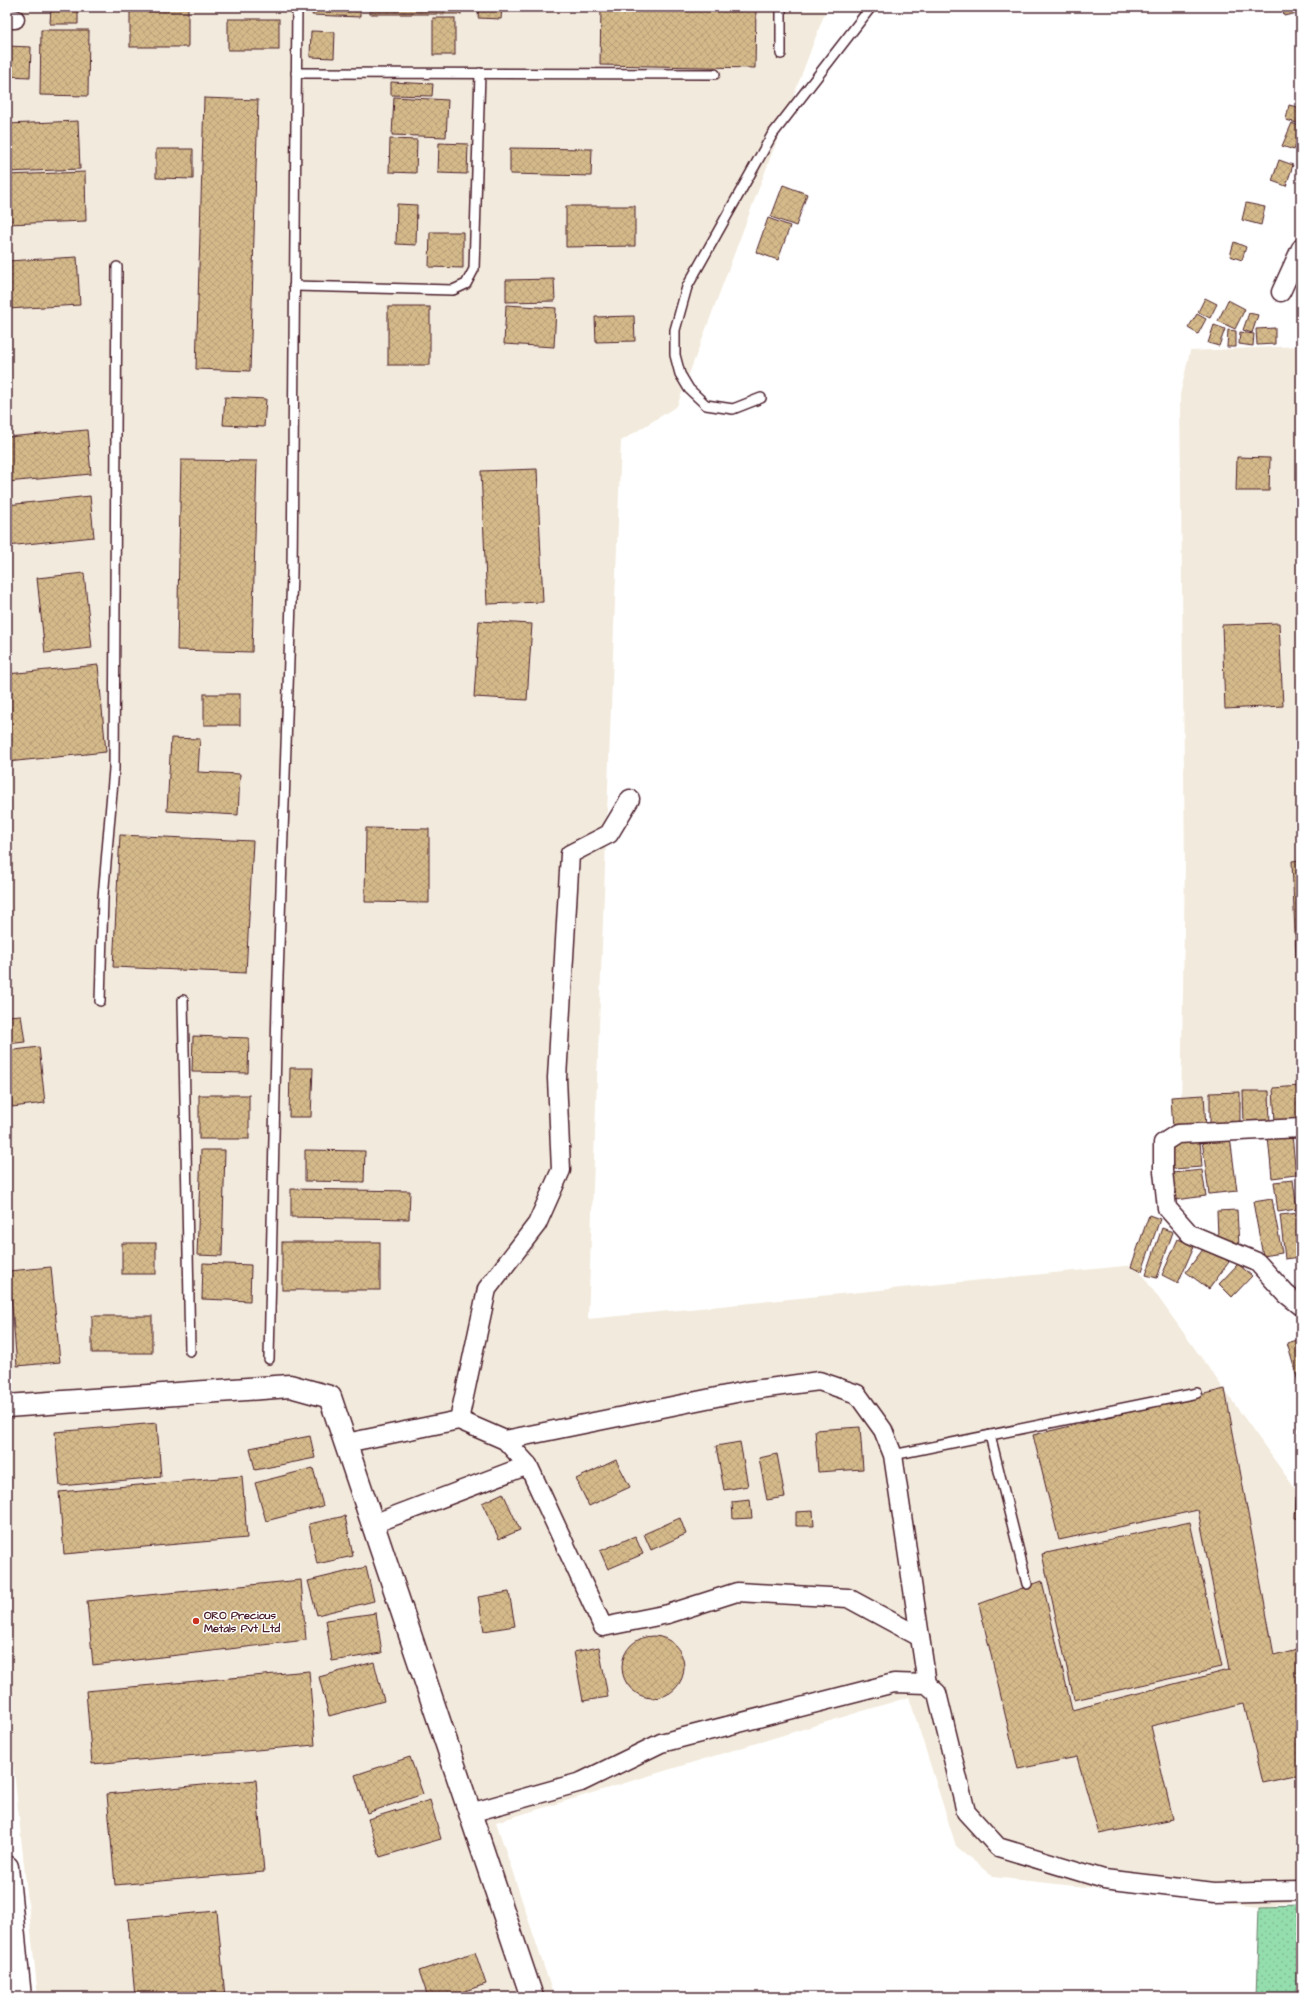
<svg xmlns="http://www.w3.org/2000/svg" width="1308" height="2004" font-family="'Architects Daughter',sans-serif">
<style>
.built{fill:#f2eadc}
.grass{fill:url(#grass-dots);stroke:#6f7e6c}
.building{fill:url(#building-cross-hatch);stroke:#4a1f2b}
.lines{fill:none;stroke-linecap:round;stroke-linejoin:round}
.service-casing{stroke:#4a1f2b;stroke-width:12}
.minor-casing{stroke:#4a1f2b;stroke-width:21}
.tertiary-casing{stroke:#4a1f2b;stroke-width:25}
.secondary-casing{stroke:#4a1f2b;stroke-width:25}
.service{stroke:#fff;stroke-width:9}
.minor{stroke:#fff;stroke-width:18}
.tertiary{stroke:#fff;stroke-width:22}
.secondary{stroke:#fff;stroke-width:22}
.poi-dot{fill:#c8321e;stroke:#fff;stroke-width:1.5}
.labels{text-anchor:middle;dominant-baseline:central;stroke-width:3;stroke-linejoin:round;paint-order:stroke}
.poi-label{font-size:11px;font-weight:bold;fill:#4a1f2b;stroke:#fff;text-anchor:start}
</style>
<defs>
<pattern id="grass-dots" width="8" height="8" patternUnits="userSpaceOnUse"><rect width="8" height="8" fill="#94ddad"/><path d="M2 2h.1M6 6h.1" fill="none" stroke="#81bd95" stroke-width="1.8" stroke-linecap="round"/></pattern>
<pattern id="building-cross-hatch" width="8" height="8" patternUnits="userSpaceOnUse"><rect width="8" height="8" fill="#d4ba8a"/><path d="M0 0l8 8M0 8l8-8" fill="none" stroke="#b89f77"/></pattern>
</defs>
<rect width="100%" height="100%" fill="#fff"/>
<filter id="ink" filterUnits="userSpaceOnUse"><feTurbulence type="fractalNoise" baseFrequency=".025" numOctaves="2"/><feDisplacementMap in="SourceGraphic" scale="8" xChannelSelector="R" yChannelSelector="G"/><feConvolveMatrix kernelMatrix="1 2 1 2 8 2 1 2 1" color-interpolation-filters="sRGB"/></filter>
<g filter="url(#ink)">
<g class="built">
<polygon points="7,7 827,7 677,406 621,441 588,1319 1135,1265 1301,1497 1301,1901 1259,1906 993,1877 956,1846 909,1697 496,1822 554,1997 38,1997 7,1704"/>
<polygon points="1301,346 1301,1106 1181,1112 1185,865 1180,395 1190,351"/>
</g>
<polygon class="grass" points="1301,1905 1301,1997 1256,1997 1259,1906"/>
<g class="building">
<polygon points="51,7 78,7 78,24 50,24"/>
<rect x="130" y="7" width="58" height="40"/>
<polygon points="313,7 360,7 360,17 312,15"/>
<rect x="370" y="7" width="91" height="7"/>
<polygon points="479,7 502,7 501,19 478,18"/>
<polygon points="601,7 756,7 755,68 600,65"/>
<polygon points="1282,7 1297,7 1298,13 1284,16"/>
<rect x="433" y="18" width="22" height="37"/>
<rect x="228" y="19" width="51" height="31"/>
<polygon points="41,30 89,30 88,96 40,95"/>
<polygon points="311,31 335,32 334,58 310,57"/>
<polygon points="7,46 31,47 30,77 7,76"/>
<polygon points="391,82 433,84 432,96 391,95"/>
<polygon points="394,97 448,100 446,137 392,135"/>
<polygon points="204,98 258,100 250,371 196,369"/>
<polygon points="1289,105 1301,108 1301,124 1286,120"/>
<polygon points="78,121 80,169 7,172 7,124"/>
<polygon points="1292,123 1301,127 1301,133 1294,150 1282,146"/>
<polygon points="390,139 417,140 416,173 389,172"/>
<polygon points="439,143 468,144 467,174 438,173"/>
<polygon points="510,148 592,149 591,176 510,174"/>
<polygon points="156,149 193,149 193,179 156,178"/>
<polygon points="1279,160 1293,165 1286,186 1272,181"/>
<polygon points="85,172 86,221 7,224 7,175"/>
<polygon points="783,185 807,194 796,226 771,217"/>
<polygon points="1246,203 1265,207 1261,225 1242,220"/>
<polygon points="397,204 417,205 416,245 396,244"/>
<polygon points="566,206 635,206 635,246 566,247"/>
<polygon points="768,218 790,226 778,260 756,252"/>
<polygon points="430,232 463,232 463,268 429,267"/>
<polygon points="1234,242 1246,247 1242,260 1230,256"/>
<polygon points="77,257 80,305 7,309 7,261"/>
<polygon points="554,279 555,301 506,302 506,280"/>
<polygon points="1205,298 1217,304 1210,318 1198,312"/>
<polygon points="1228,300 1245,309 1235,329 1218,321"/>
<polygon points="506,305 556,308 554,347 504,344"/>
<rect x="388" y="307" width="42" height="58"/>
<polygon points="1249,313 1258,315 1252,333 1243,330"/>
<polygon points="1197,314 1206,319 1198,334 1188,328"/>
<polygon points="634,316 635,341 596,342 595,317"/>
<polygon points="1214,325 1225,329 1219,346 1208,343"/>
<polygon points="1275,328 1275,344 1257,345 1256,329"/>
<polygon points="1228,330 1236,331 1236,347 1227,347"/>
<polygon points="1240,332 1254,334 1253,346 1239,344"/>
<polygon points="225,397 266,399 264,427 223,425"/>
<polygon points="87,430 91,474 7,482 7,437"/>
<polygon points="1237,457 1270,458 1269,491 1236,491"/>
<polygon points="181,460 257,461 252,652 177,650"/>
<polygon points="537,469 543,602 487,604 481,471"/>
<polygon points="90,496 94,537 7,546 7,505"/>
<polygon points="84,573 92,648 45,653 37,578"/>
<polygon points="479,621 532,624 527,700 474,697"/>
<polygon points="1279,623 1283,706 1225,709 1222,625"/>
<polygon points="98,665 106,752 7,762 7,674"/>
<rect x="204" y="694" width="36" height="31"/>
<polygon points="171,738 200,739 198,772 240,774 238,815 167,811"/>
<polygon points="366,828 429,829 429,903 365,902"/>
<polygon points="120,835 253,841 246,973 113,967"/>
<polygon points="1301,860 1301,958 1296,958 1292,861"/>
<polygon points="21,1015 25,1042 7,1044 7,1016"/>
<polygon points="193,1036 249,1038 248,1073 192,1072"/>
<polygon points="39,1047 45,1103 12,1107 7,1051"/>
<polygon points="290,1068 313,1068 311,1117 289,1117"/>
<polygon points="1301,1086 1301,1121 1275,1123 1273,1088"/>
<polygon points="1243,1091 1269,1091 1270,1125 1244,1125"/>
<polygon points="1240,1092 1240,1126 1210,1126 1210,1093"/>
<rect x="199" y="1095" width="50" height="44"/>
<polygon points="1204,1095 1206,1128 1173,1130 1171,1097"/>
<polygon points="1292,1135 1296,1175 1272,1178 1268,1137"/>
<polygon points="1230,1137 1237,1191 1209,1194 1202,1140"/>
<polygon points="1200,1141 1202,1167 1173,1169 1171,1143"/>
<polygon points="201,1150 225,1150 222,1256 197,1255"/>
<polygon points="305,1150 365,1151 364,1182 305,1181"/>
<polygon points="1202,1170 1206,1196 1175,1200 1172,1173"/>
<polygon points="1293,1180 1297,1209 1278,1212 1274,1182"/>
<polygon points="291,1189 410,1191 409,1219 291,1217"/>
<polygon points="1272,1199 1282,1253 1263,1256 1253,1202"/>
<polygon points="1237,1210 1239,1247 1218,1237 1217,1211"/>
<polygon points="1300,1213 1301,1257 1285,1259 1280,1215"/>
<polygon points="1149,1215 1160,1219 1142,1271 1131,1267"/>
<polygon points="1162,1228 1173,1232 1157,1278 1146,1275"/>
<polygon points="1178,1239 1194,1246 1178,1283 1162,1275"/>
<rect x="282" y="1242" width="98" height="48"/>
<rect x="122" y="1243" width="34" height="31"/>
<polygon points="1207,1244 1229,1262 1209,1289 1186,1272"/>
<polygon points="203,1263 251,1265 250,1301 202,1299"/>
<polygon points="1238,1264 1252,1276 1232,1297 1219,1284"/>
<polygon points="51,1267 60,1362 17,1366 9,1271"/>
<rect x="92" y="1316" width="60" height="37"/>
<polygon points="1301,1339 1301,1380 1298,1381 1287,1343"/>
<polygon points="1225,1389 1274,1655 1301,1648 1301,1775 1263,1783 1244,1704 1151,1726 1173,1819 1099,1834 1077,1757 1018,1769 979,1604 1042,1581 1072,1710 1229,1670 1198,1510 1059,1540 1033,1435"/>
<polygon points="1297,1397 1301,1397 1301,1433 1298,1433"/>
<polygon points="157,1423 161,1477 60,1486 55,1432"/>
<polygon points="860,1427 863,1469 818,1472 815,1430"/>
<polygon points="310,1436 315,1458 255,1470 250,1448"/>
<polygon points="740,1442 748,1486 724,1490 716,1446"/>
<polygon points="777,1454 785,1497 767,1500 759,1458"/>
<polygon points="616,1460 630,1487 589,1506 576,1479"/>
<polygon points="313,1468 323,1506 266,1521 255,1483"/>
<polygon points="242,1476 247,1538 64,1554 59,1492"/>
<polygon points="503,1493 520,1530 499,1539 482,1503"/>
<polygon points="1296,1498 1301,1498 1301,1519 1295,1518"/>
<polygon points="750,1500 752,1518 733,1519 732,1502"/>
<polygon points="813,1511 814,1526 796,1526 796,1512"/>
<polygon points="345,1516 353,1556 317,1564 309,1524"/>
<polygon points="680,1518 686,1534 651,1550 644,1534"/>
<polygon points="1190,1522 1222,1667 1074,1700 1042,1554"/>
<polygon points="635,1536 643,1554 608,1569 600,1551"/>
<polygon points="366,1567 374,1601 317,1615 308,1581"/>
<polygon points="301,1580 306,1640 93,1665 87,1601"/>
<polygon points="509,1592 515,1626 484,1631 478,1597"/>
<polygon points="376,1613 382,1653 332,1661 326,1620"/>
<circle cx="653" cy="1667" r="31"/>
<polygon points="599,1647 608,1697 583,1701 574,1652"/>
<polygon points="374,1662 384,1701 329,1716 319,1677"/>
<polygon points="309,1671 315,1745 92,1764 86,1691"/>
<polygon points="410,1757 423,1794 367,1813 355,1775"/>
<polygon points="256,1780 264,1872 115,1885 107,1794"/>
<polygon points="430,1800 441,1839 380,1857 368,1819"/>
<polygon points="217,1911 225,1997 135,1997 128,1919"/>
<polygon points="475,1952 486,1984 447,1997 428,1997 419,1971"/>
</g>
<g class="lines">
<defs>
<g id="service">
<polyline points="781,54 781,7"/>
<polyline points="296,73 715,74"/>
<polyline points="294,286 453,290 466,284 474,269 480,73"/>
<polyline points="761,398 733,409 706,405 689,389 680,374 675,355 675,330 687,287 772,135 871,7"/>
<polyline points="183,1000 190,1351"/>
<polyline points="100,1001 103,898 114,769 117,267"/>
<polyline points="269,1359 277,1005 292,573 297,7"/>
<polyline points="990,1435 1027,1584"/>
<polyline points="893,1455 1197,1393"/>
</g>
<g id="minor">
<polyline points="7,19 15,19"/>
<polyline points="1281,292 1301,248"/>
<polyline points="1301,1128 1177,1134 1163,1143 1163,1171 1167,1208 1190,1234 1257,1262 1286,1294 1301,1306"/>
<polyline points="459,1420 487,1289 537,1224 561,1170 557,1078 570,854 609,834 630,799"/>
<polyline points="505,1440 746,1391 819,1381 857,1394 883,1430 893,1455 927,1684"/>
<polyline points="346,1443 459,1420 505,1440 528,1465 373,1524"/>
<polyline points="528,1465 603,1627 668,1614 737,1592 848,1598 920,1637"/>
<polyline points="470,1813 581,1782 661,1743 894,1683 927,1684 937,1693 966,1812 998,1847 1104,1879 1214,1892 1301,1890"/>
</g>
<polyline id="tertiary" points="7,1406 290,1386 330,1397 532,1997"/>
<polyline id="secondary" points="7,1867 20,1997"/>
</defs>
<use href="#service" class="service-casing"/>
<use href="#minor" class="minor-casing"/>
<use href="#tertiary" class="tertiary-casing"/>
<use href="#secondary" class="secondary-casing"/>
<use href="#service" class="service"/>
<use href="#minor" class="minor"/>
<use href="#tertiary" class="tertiary"/>
<use href="#secondary" class="secondary"/>
</g>
</g>
<circle class="poi-dot" cx="196" cy="1621" r="4"/>
<g class="labels">
<g class="poi-label">
<text x="204" y="1615">ORO Precious<tspan x="204" dy="13">Metals Pvt Ltd</tspan></text>
</g>
</g>
<rect width="1308" height="2004" fill="none" stroke="#fff" stroke-width="24"/>
<rect x="12" y="12" width="1284" height="1980" fill="none" stroke="#4a1f2b" stroke-width="1.5" filter="url(#ink)"/>
</svg>
